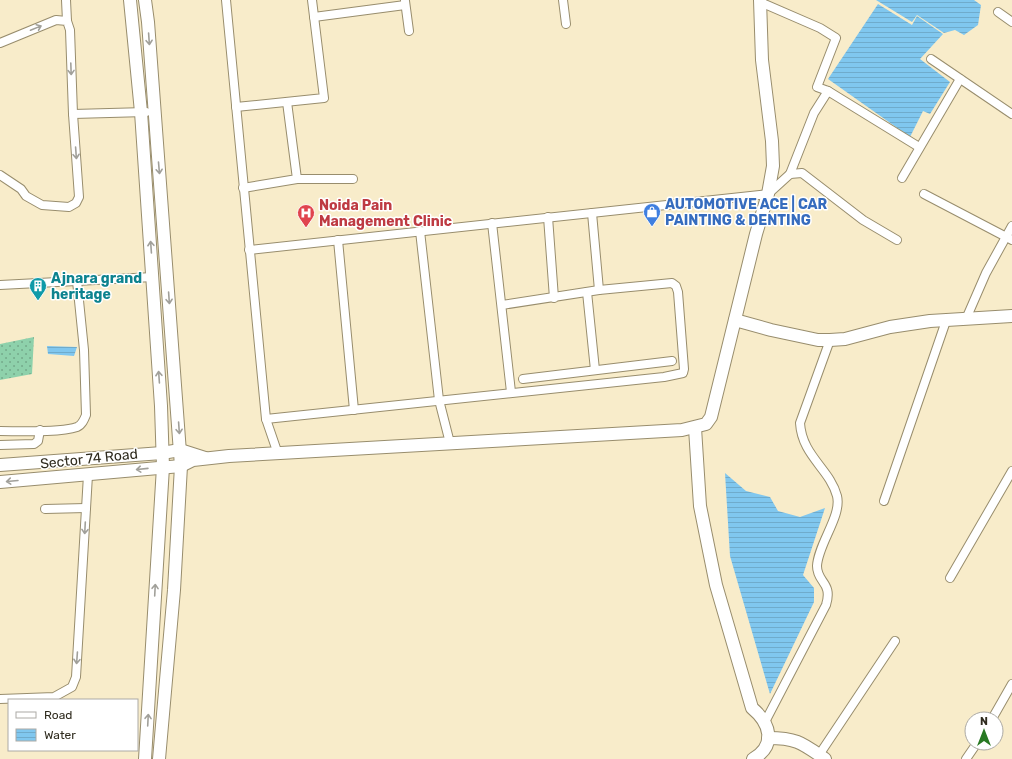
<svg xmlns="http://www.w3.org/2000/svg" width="1012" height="759" font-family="Rubik,sans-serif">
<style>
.park{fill:url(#park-dots)}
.water{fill:url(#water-rules)}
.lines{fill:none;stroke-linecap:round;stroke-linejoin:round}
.street-casing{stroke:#988d6d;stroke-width:10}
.secondary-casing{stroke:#988d6d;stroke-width:14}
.street{stroke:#fff;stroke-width:8}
.secondary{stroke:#fff;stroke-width:12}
.oneway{stroke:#a1a09a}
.labels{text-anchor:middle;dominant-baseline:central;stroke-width:3;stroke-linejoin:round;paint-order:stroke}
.shop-label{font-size:14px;font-weight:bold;fill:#366cbe;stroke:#fff;text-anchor:start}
.health-label{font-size:14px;font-weight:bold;fill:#be3a42;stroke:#fff;text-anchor:start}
.culture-label{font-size:14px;font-weight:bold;fill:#0d838f;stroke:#fff;text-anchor:start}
.street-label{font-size:14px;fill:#2f2b1e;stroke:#fff}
</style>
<defs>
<pattern id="park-dots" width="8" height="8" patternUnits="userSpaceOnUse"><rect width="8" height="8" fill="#8ed1ab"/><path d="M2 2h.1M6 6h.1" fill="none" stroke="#74aa8b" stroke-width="1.8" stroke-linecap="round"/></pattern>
<pattern id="water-rules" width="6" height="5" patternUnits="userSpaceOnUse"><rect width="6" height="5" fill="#80c7ef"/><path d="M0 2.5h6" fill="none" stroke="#6fabcc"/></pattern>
</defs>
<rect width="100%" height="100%" fill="#f8ecca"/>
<polygon class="park" points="34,337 32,374 0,380 0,344"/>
<g class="water">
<polygon points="876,0 974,0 981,5 978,25 964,35 955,30 944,33 917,15 912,22"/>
<polygon points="878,4 912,25 917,16 943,34 920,59 950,82 930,114 923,111 910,137 828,79"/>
<polygon points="47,346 77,347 74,356 48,354"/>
<polygon points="725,473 746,491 770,497 778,511 800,517 825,508 803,575 814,588 814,602 770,694 730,556"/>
</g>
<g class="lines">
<defs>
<g id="street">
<polyline points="66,0 67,21"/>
<polyline points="226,0 266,419 278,454"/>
<polyline points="563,0 566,24"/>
<polyline points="405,1 409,31"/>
<polyline points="760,2 820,28 836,38 817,87 828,91"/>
<polyline points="998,12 1012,22"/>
<polyline points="314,17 405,5"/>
<polyline points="0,43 56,20 67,21 70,30 73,114 79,197 76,203 69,207 42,205 26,196 21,189 0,175"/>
<polyline points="931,59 1012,114"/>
<polyline points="236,107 324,98 312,0"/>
<polyline points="73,114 146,112"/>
<polyline points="790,174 814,113 828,91 919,147"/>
<polyline points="902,178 960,79"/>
<polyline points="297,179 353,179"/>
<polyline points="243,188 297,179 287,102"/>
<polyline points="924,194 1012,240"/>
<polyline points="592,213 599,290"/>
<polyline points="548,217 554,298"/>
<polyline points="492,223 511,392"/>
<polyline points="420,231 439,400 450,443"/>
<polyline points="338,240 354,410"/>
<polyline points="249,250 768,194 790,174 802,173 863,220 897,240"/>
<polyline points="0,285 153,277"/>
<polyline points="587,292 595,370"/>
<polyline points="966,319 986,273 1012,226"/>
<polyline points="523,379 672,361"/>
<polyline points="266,419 664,377 683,373 684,369 678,292 676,286 672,283 599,290 502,305"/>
<path d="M0,431C19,431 60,433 77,427C82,425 84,420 86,415L84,350L77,281"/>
<polyline points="0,445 34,444 38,441 40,430"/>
<polyline points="884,501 946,321"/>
<polyline points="45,509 86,508"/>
<polyline points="950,578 1012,471"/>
<polyline points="0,699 54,697 72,687 76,677 88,475"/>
<polyline points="992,719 1012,684"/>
<path d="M765,722L826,605C833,582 817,583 817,566C818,544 842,516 837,496C830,469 802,456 800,423L830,340"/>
<polyline points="819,755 895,641"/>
<polyline points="966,759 977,743"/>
</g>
<g id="secondary">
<polyline points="130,0 141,112 161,406 163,467 145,759"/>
<polyline points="145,0 148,22 181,466 174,590 159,759"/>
<polyline points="735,320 771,330 818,340 830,340 845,339 890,327 930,321 1012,316"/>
<path d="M695,428L700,506L716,585L752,708C770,723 777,745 753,759"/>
<polyline points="0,465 162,453 180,450 205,458"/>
<polyline points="0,482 181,466 193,460 229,456 682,430 706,424 711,417 756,234 768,194 773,166 772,141 762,60 760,0"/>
<path d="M768,738C797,738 802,743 825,759"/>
</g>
</defs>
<use href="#street" class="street-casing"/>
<use href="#secondary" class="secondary-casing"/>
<use href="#street" class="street"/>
<use href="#secondary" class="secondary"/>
</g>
<defs><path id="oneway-shaft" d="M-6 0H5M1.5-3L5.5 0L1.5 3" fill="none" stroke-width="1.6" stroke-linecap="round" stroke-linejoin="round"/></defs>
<g class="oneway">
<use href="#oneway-shaft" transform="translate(36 28) rotate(-22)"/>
<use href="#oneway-shaft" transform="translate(149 39) rotate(86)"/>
<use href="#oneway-shaft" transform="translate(71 69) rotate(88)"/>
<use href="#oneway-shaft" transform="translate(76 153) rotate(86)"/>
<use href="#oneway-shaft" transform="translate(159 168) rotate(85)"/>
<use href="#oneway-shaft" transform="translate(151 247) rotate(-94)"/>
<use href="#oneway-shaft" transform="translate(169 298) rotate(86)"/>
<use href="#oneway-shaft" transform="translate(159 377) rotate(-94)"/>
<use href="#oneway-shaft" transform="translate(179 428) rotate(86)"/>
<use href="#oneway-shaft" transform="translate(142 469) rotate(174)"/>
<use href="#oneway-shaft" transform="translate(12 481) rotate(175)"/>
<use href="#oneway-shaft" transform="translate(85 528) rotate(93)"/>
<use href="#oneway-shaft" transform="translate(155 590) rotate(-87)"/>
<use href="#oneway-shaft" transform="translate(77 658) rotate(94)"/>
<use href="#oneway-shaft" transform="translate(148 720) rotate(-87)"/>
</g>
<defs>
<symbol id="shop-pin" viewBox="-11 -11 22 30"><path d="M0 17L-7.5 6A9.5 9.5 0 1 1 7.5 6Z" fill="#3f7fe0" stroke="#fff"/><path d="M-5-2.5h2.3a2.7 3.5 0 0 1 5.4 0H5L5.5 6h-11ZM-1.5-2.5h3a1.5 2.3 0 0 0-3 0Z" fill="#fff"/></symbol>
<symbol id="hospital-pin" viewBox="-11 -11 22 30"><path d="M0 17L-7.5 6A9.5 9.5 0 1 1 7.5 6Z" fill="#e0444e" stroke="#fff"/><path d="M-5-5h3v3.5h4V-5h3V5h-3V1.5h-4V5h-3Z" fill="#fff"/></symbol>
<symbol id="building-pin" viewBox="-11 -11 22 30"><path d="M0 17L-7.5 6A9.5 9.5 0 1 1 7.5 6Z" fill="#0f9aa8" stroke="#fff"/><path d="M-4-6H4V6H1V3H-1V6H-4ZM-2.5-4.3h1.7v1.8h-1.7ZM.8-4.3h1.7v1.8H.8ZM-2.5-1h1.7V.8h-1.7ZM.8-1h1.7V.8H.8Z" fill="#fff"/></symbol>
</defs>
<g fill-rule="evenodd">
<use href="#shop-pin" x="642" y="202" width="20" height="27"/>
<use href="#hospital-pin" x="296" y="203" width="20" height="27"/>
<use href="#building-pin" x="28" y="276" width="20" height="27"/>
</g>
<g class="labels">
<g class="shop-label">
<text x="665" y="204">AUTOMOTIVE ACE | CAR<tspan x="665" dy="16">PAINTING &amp; DENTING</tspan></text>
</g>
<g class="health-label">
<text x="319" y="205">Noida Pain<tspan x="319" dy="16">Management Clinic</tspan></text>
</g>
<g class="culture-label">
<text x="51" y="278">Ajnara grand<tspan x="51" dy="16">heritage</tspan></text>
</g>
<g class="street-label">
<text transform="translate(89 459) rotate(-6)">Sector 74 Road</text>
</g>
</g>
<rect x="8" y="699" width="130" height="52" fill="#ffffff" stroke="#acaaa5"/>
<rect x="16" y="712" width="20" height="6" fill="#ffffff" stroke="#acaaa5"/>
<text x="44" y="719" font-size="12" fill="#2f2b1e">Road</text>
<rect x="16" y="729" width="20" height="12" fill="url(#water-rules)" stroke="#acaaa5"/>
<text x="44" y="739" font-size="12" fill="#2f2b1e">Water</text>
<g transform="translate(984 731)"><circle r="19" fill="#ffffff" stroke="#acaaa5"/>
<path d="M0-3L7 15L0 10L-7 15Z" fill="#287923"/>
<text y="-6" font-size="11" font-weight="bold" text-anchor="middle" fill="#2f2b1e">N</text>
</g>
</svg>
